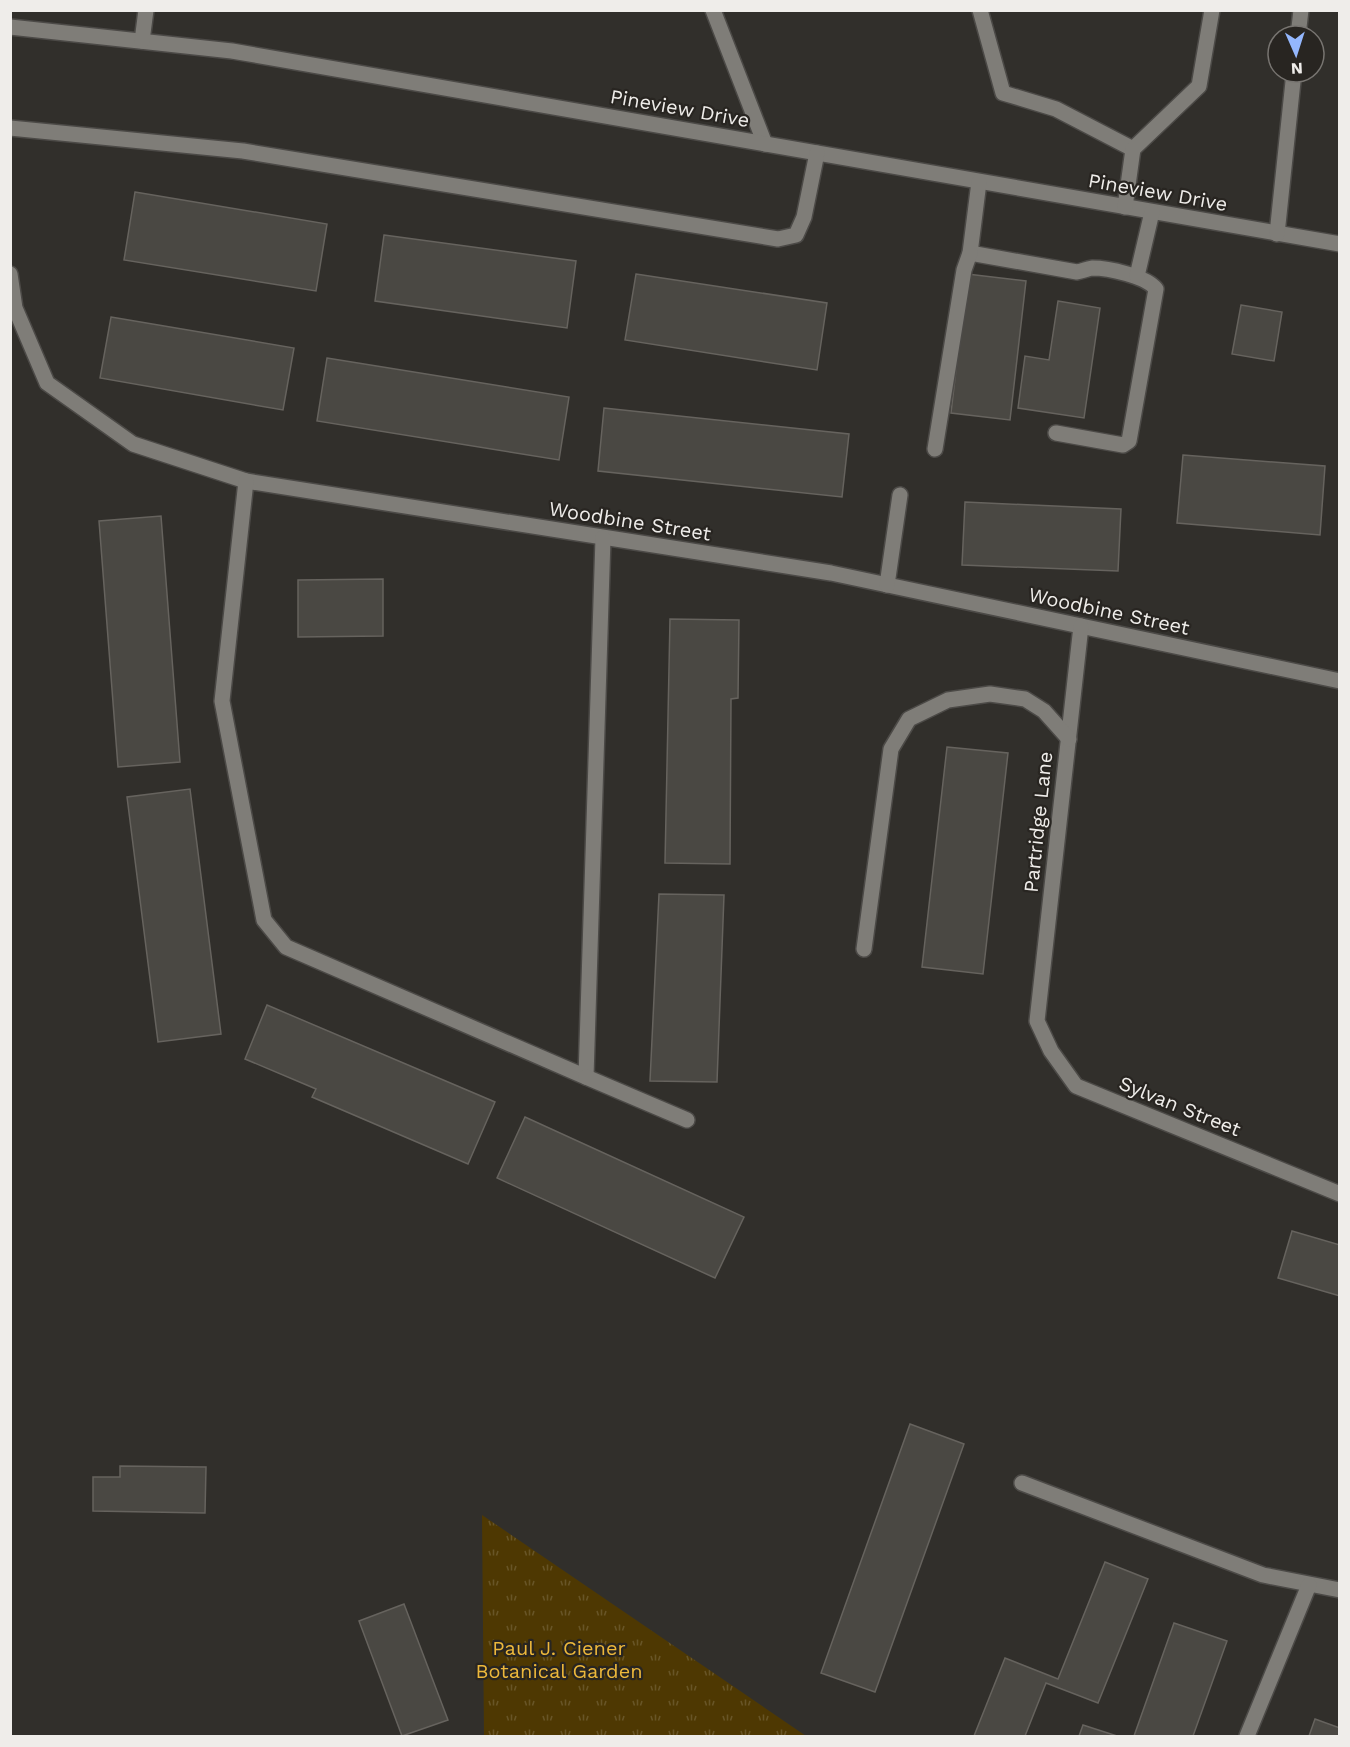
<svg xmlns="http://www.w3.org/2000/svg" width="1350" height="1747" font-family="'Work Sans',sans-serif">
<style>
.park{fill:url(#park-tufts)}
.building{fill:#4a4843;stroke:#66635e;stroke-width:1.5}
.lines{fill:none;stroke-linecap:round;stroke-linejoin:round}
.minor-casing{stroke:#4c4a47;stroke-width:18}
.minor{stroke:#7f7d78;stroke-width:15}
.labels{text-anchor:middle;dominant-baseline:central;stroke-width:4.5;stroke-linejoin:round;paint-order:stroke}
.street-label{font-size:20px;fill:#efedea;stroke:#282521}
.park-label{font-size:20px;fill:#edb83b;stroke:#282521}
</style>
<defs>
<pattern id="park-tufts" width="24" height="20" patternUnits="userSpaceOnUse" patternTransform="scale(1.5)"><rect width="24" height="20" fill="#4e3802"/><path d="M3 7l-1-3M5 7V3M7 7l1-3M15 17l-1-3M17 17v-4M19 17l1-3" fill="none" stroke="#685527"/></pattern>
</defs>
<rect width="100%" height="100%" fill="#312f2b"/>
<polygon class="park" points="482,1515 806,1736 484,1736"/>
<g class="building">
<polygon points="135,192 327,224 316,291 124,260"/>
<polygon points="384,235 576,261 567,328 375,301"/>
<polygon points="636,274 827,303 817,370 625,340"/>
<polygon points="967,274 1026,281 1010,420 951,413"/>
<polygon points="1058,301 1100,308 1084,418 1018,408 1025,356 1049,360"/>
<polygon points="1241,305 1282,312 1274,361 1232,354"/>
<polygon points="111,317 294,348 283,410 100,378"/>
<polygon points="327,358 569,397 559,460 317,421"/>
<polygon points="604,408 849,434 842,497 598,471"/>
<polygon points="1183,455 1325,466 1320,535 1177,523"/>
<polygon points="965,502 1121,509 1118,571 962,565"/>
<polygon points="161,516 180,762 118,767 99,521"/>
<polygon points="383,579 383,636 298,637 298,580"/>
<polygon points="670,619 739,620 738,698 731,699 730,864 665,863"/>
<polygon points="947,747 1008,753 983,974 922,967"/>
<polygon points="190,789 221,1034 158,1042 127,797"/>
<polygon points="659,894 724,895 717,1082 650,1081"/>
<polygon points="267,1005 495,1102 468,1164 312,1097 316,1089 245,1059"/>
<polygon points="525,1117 744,1217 715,1278 497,1178"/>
<polygon points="1292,1231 1340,1245 1340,1296 1278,1278"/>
<polygon points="910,1424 964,1444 875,1692 821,1673"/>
<polygon points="120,1466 206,1467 205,1513 93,1511 93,1477 120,1477"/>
<polygon points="1105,1562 1148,1579 1098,1703 1046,1683 1025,1736 974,1736 1005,1658 1058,1679"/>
<polygon points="404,1604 448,1720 402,1736 359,1621"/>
<polygon points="1174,1623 1227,1641 1193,1736 1134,1736"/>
<polygon points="1315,1719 1340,1728 1340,1736 1309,1736"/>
<polygon points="1083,1725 1117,1736 1079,1736"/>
</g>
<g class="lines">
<defs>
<g id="minor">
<polyline points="713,10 765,144"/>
<polyline points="980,10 1003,93 1056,109 1133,149"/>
<polyline points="10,27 232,51 1340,244"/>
<polyline points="1298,36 1301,10"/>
<polyline points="142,41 146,10"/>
<polyline points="10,128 243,151 778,239 796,235 804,217 817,153"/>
<polyline points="1125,207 1133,149 1199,86 1212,10"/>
<polyline points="1277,234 1294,72"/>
<path d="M970,253L1077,272C1082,271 1087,269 1092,268C1108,268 1146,276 1156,289L1129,441L1123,445L1056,433"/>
<polyline points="10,274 15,308 47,383 133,444 246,481 831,573 1340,681"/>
<polyline points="1137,276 1152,212"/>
<polyline points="935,449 964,270 970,253 979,182"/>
<polyline points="246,481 222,701 264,920 286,947 586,1077 603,538"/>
<polyline points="887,585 900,495"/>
<polyline points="1081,626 1037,1021 1051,1051 1076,1086 1340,1194"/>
<polyline points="864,949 891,749 909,719 948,700 990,694 1025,699 1044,711 1069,739"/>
<polyline points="586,1077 687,1120"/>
<polyline points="1022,1483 1263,1575 1340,1590"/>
<polyline points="1247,1736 1309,1585"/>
</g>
</defs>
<use href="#minor" class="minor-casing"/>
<use href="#minor" class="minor"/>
</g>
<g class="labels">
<g class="street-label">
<text transform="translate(680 108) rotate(10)">Pineview Drive</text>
<text transform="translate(1158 192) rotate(10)">Pineview Drive</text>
<text transform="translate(630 521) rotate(9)">Woodbine Street</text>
<text transform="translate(1109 611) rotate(12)">Woodbine Street</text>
<text transform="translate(1038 822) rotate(-84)">Partridge Lane</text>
<text transform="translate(1180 1106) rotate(22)">Sylvan Street</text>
</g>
<g class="park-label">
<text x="559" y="1648">Paul J. Ciener<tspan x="559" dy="23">Botanical Garden</tspan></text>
</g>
</g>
<rect width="1350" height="1747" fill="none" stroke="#efedea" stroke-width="24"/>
<g transform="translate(1296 54) rotate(177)"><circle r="28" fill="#282521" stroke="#787571" stroke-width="1.5"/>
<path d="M0-4.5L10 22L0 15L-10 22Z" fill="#94b7fd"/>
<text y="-9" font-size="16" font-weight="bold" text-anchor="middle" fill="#efedea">N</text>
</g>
</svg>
